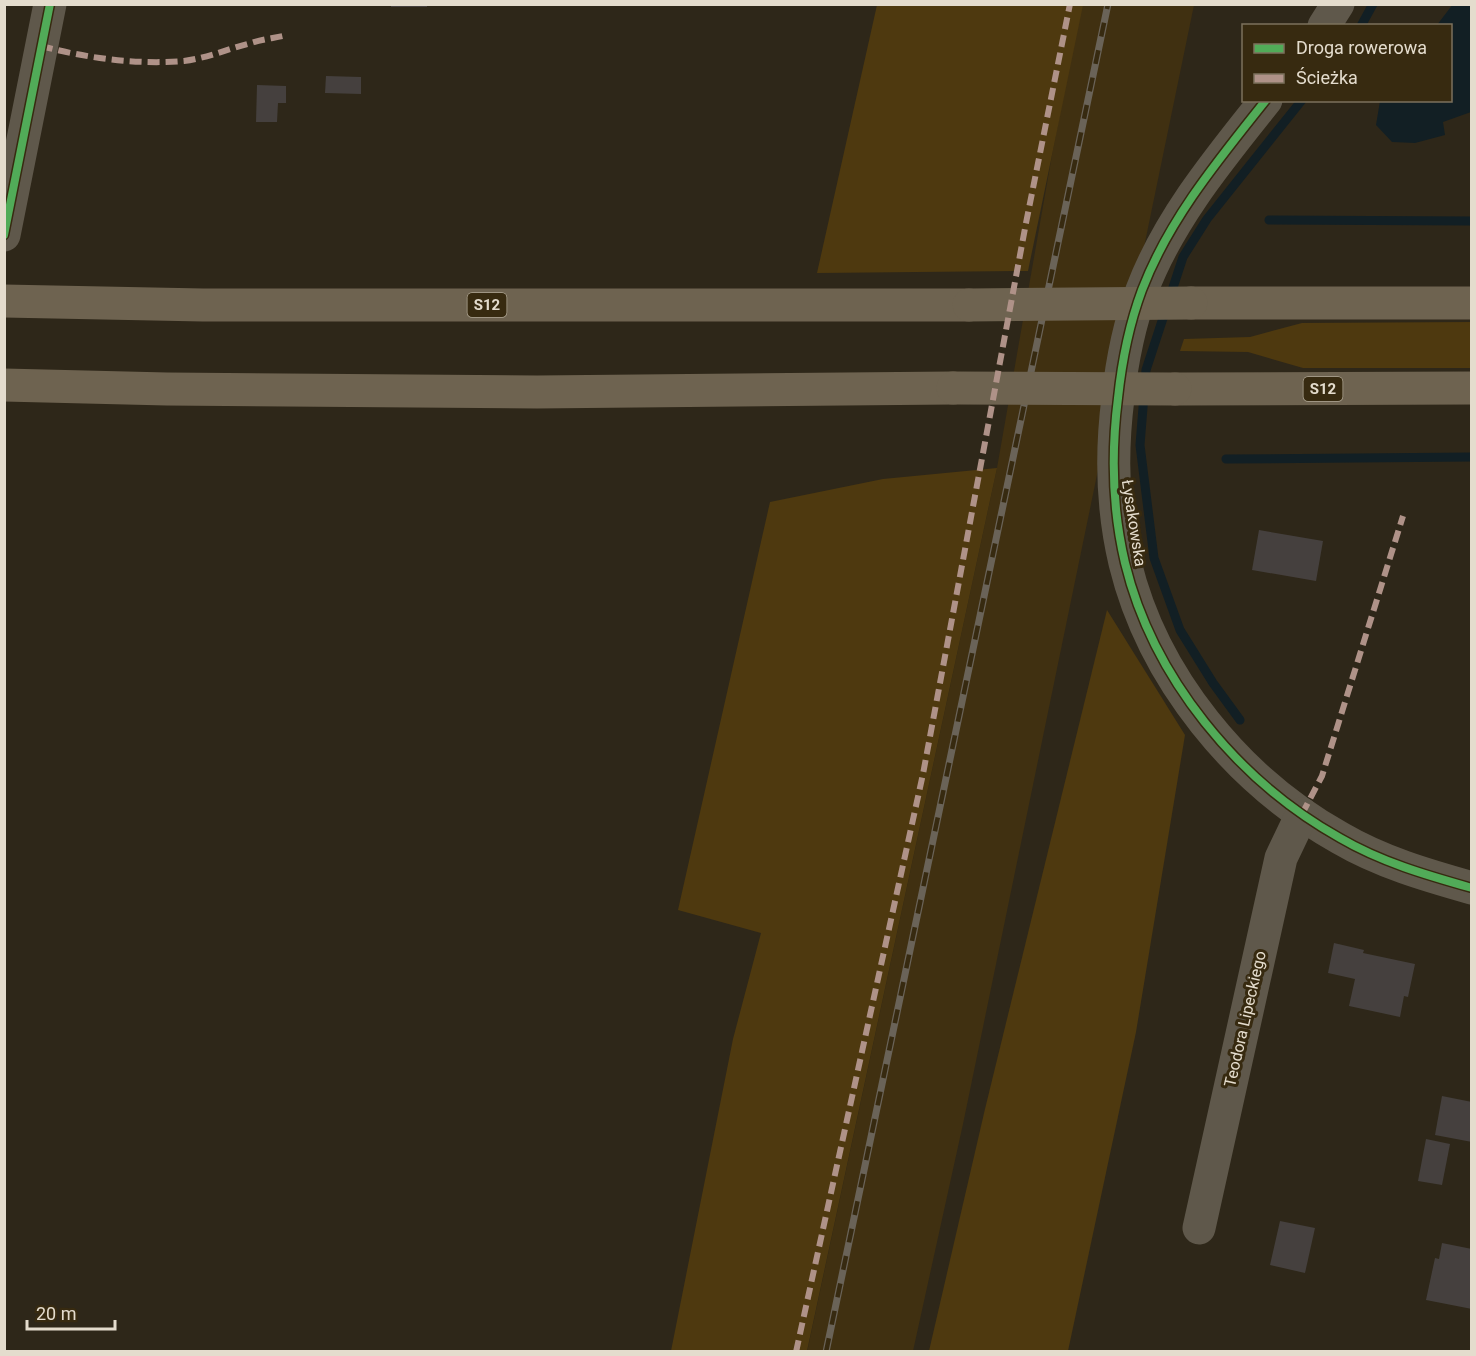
<svg xmlns="http://www.w3.org/2000/svg" width="1476" height="1356" font-family="Roboto,sans-serif">
<style>
.built{fill:#403011}
.green{fill:#4e390f}
.water{fill:#121f24}
.lines{fill:none;stroke-linecap:round;stroke-linejoin:round}
.stream{stroke:#121f24;stroke-width:9}
.building{fill:#45403e}
.minor{stroke:#5f584b;stroke-width:33}
.highway{stroke:#6e6350;stroke-width:33}
.rail-casing{stroke:#6a6358;stroke-width:7}
.rail{stroke:#372a10;stroke-width:4.5;stroke-dasharray:14;stroke-linecap:butt}
.highway-bridge{stroke:#6e6350;stroke-width:33}
.quiet{stroke:#af9288;stroke-width:6;stroke-dasharray:12 6;stroke-linecap:butt}
.cycleway-casing{stroke:#372a10;stroke-width:11}
.cycleway{stroke:#51ab58;stroke-width:8}
.labels{text-anchor:middle;dominant-baseline:central;stroke-width:6;stroke-linejoin:round;paint-order:stroke}
.shield{fill:#372a10;stroke:#b0a794;stroke-width:1.5}
.shield-label{font-size:15px;font-weight:bold;fill:#e4dccd}
.street-label{font-size:16px;fill:#e4dccd;stroke:#372a10}
</style>
<rect width="100%" height="100%" fill="#2e2719"/>
<polygon class="built" points="1081,5 1194,5 963,1124 913,1351 807,1352 997,468 1052,155"/>
<g class="green">
<polygon points="877,5 1083,5 1028,271 817,273"/>
<polygon points="1471,322 1471,368 1303,368 1248,352 1180,351 1184,339 1250,337 1302,323"/>
<polygon points="997,468 807,1351 671,1351 733,1039 761,933 678,910 770,502 883,479"/>
<polygon points="1107,610 1185,735 1136,1032 1068,1351 929,1351 985,1109"/>
</g>
<polygon class="water" points="1453,4 1471,5 1471,112 1443,122 1445,135 1415,143 1392,142 1376,125 1380,101 1450,100 1450,26 1437,25"/>
<g class="lines">
<g class="stream">
<polyline points="1361,26 1373,4"/>
<polyline points="1269,220 1472,221"/>
<polyline points="1226,459 1472,457"/>
<polyline points="1240,720 1213,683 1180,630 1154,558 1140,445 1146,370 1183,257 1207,219 1302,100"/>
</g>
</g>
<g class="building">
<rect x="391" y="4" width="36" height="3"/>
<polygon points="326,76 361,77 361,94 325,93"/>
<polygon points="257,85 286,86 286,103 278,103 277,122 256,122"/>
<polygon points="1259,530 1323,541 1316,581 1252,570"/>
<polygon points="1334,943 1364,950 1363,953 1415,964 1408,997 1404,996 1400,1017 1349,1006 1355,979 1328,973"/>
<polygon points="1442,1096 1472,1102 1472,1142 1435,1135"/>
<polygon points="1426,1139 1450,1144 1442,1185 1418,1181"/>
<polygon points="1280,1221 1315,1228 1305,1273 1270,1265"/>
<polygon points="1442,1243 1472,1249 1472,1309 1426,1300 1435,1258 1439,1259"/>
</g>
<g class="lines">
<g class="minor">
<polyline points="1324,26 1338,4"/>
<path d="M1266,100C1219,159 1169,219 1142,290C1129,325 1122,360 1118,398C1111,453 1112,508 1125,563C1153,678 1238,781 1340,838C1381,862 1426,875 1472,888"/>
<polyline points="4,235 50,4"/>
<polyline points="1199,1228 1281,858 1302,814"/>
</g>
<g class="highway">
<polyline points="4,301 203,305 969,305"/>
<polyline points="1191,303 1472,303"/>
<polyline points="4,385 167,389 537,392 953,388"/>
<polyline points="1175,389 1472,388"/>
</g>
<defs>
<polyline id="rail" points="826,1352 1108,4"/>
</defs>
<use href="#rail" class="rail-casing"/>
<use href="#rail" class="rail"/>
<g class="highway-bridge">
<polyline points="969,305 1191,303"/>
<polyline points="953,388 1175,389"/>
</g>
<g class="quiet">
<path d="M41,46C86,58 137,65 184,61C207,58 228,49 251,43C263,39 275,38 287,35"/>
<polyline points="1302,814 1322,776 1403,516"/>
<polyline points="796,1352 923,774 1026,223 1070,4"/>
</g>
<defs>
<g id="cycleway">
<path d="M1266,100C1219,159 1169,219 1142,290C1129,325 1122,360 1118,398C1111,453 1112,508 1125,563C1153,678 1238,781 1340,838C1381,862 1426,875 1472,888"/>
<polyline points="4,235 50,4"/>
</g>
</defs>
<use href="#cycleway" class="cycleway-casing"/>
<use href="#cycleway" class="cycleway"/>
</g>
<g class="labels">
<g class="shield">
<rect x="467.5" y="293" width="39" height="24" rx="4.5"/>
<rect x="1303.5" y="377" width="39" height="24" rx="4.5"/>
</g>
<g class="shield-label">
<text x="487" y="305">S12</text>
<text x="1323" y="389">S12</text>
</g>
<g class="street-label">
<text transform="translate(1134 523) rotate(81)">Łysakowska</text>
<text transform="translate(1245 1019) rotate(-77)">Teodora Lipeckiego</text>
</g>
</g>
<rect width="1476" height="1356" fill="none" stroke="#e4dccd" stroke-width="12"/>
<rect x="1242" y="24" width="210" height="78" fill="#372a10" stroke="#7c715c" stroke-width="1.5"/>
<rect x="1254" y="44" width="30" height="9" fill="#51ab58" stroke="#7c715c" stroke-width="1.5"/>
<text x="1296" y="54" font-size="18" fill="#e4dccd">Droga rowerowa</text>
<rect x="1254" y="74" width="30" height="9" fill="#af9288" stroke="#7c715c" stroke-width="1.5"/>
<text x="1296" y="84" font-size="18" fill="#e4dccd">Ścieżka</text>
<path d="M27 1320v9h88v-9" fill="none" stroke="#e4dccd" stroke-width="3"/>
<text x="36" y="1320" font-size="18" fill="#e4dccd" stroke="#372a10" stroke-width="4.5" paint-order="stroke">20 m</text>
</svg>
